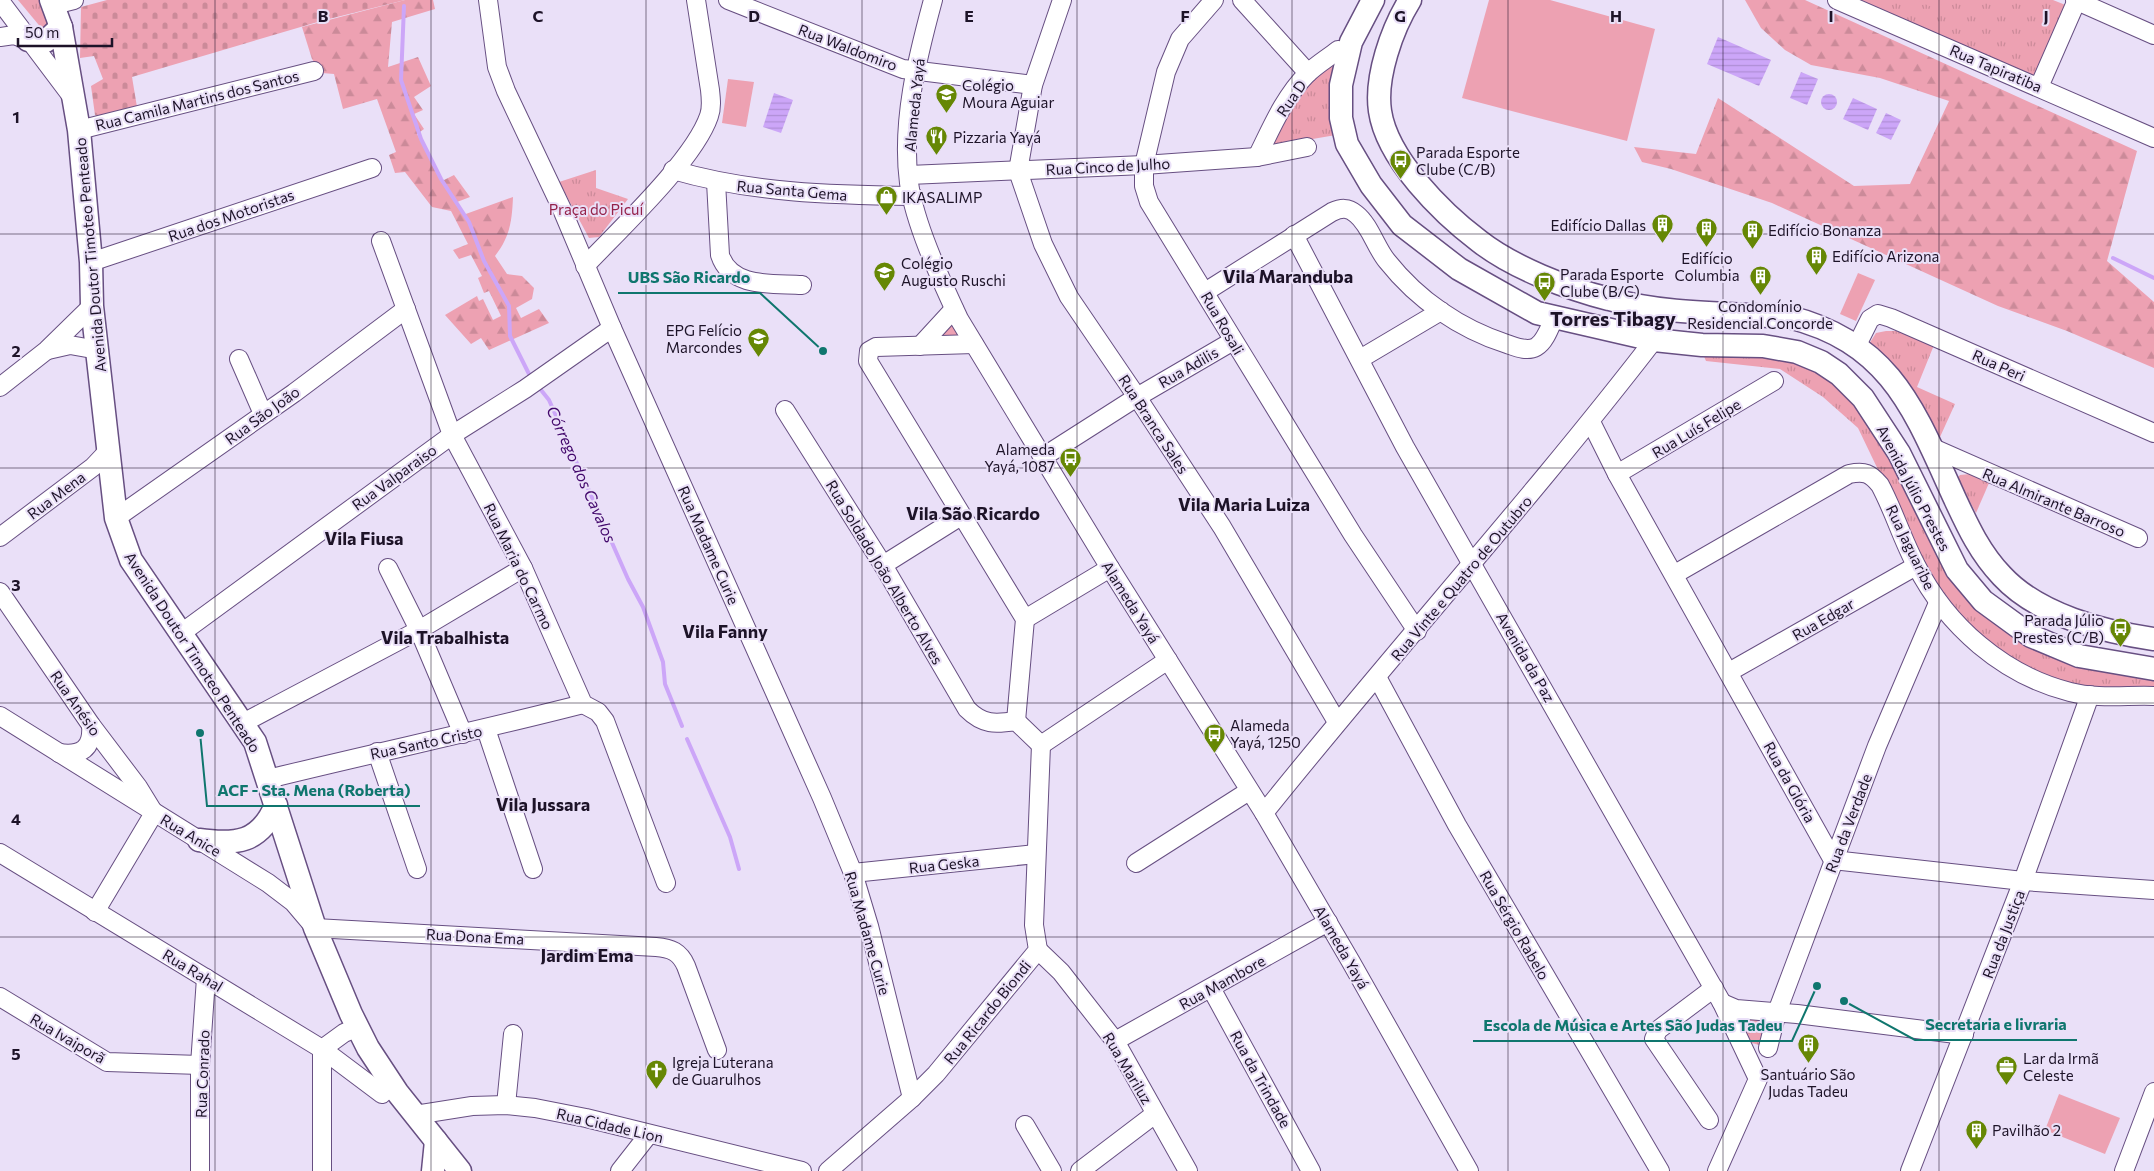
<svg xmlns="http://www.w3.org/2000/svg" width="2154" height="1171" font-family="Commissioner,sans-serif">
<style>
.grass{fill:url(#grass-tufts)}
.forest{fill:url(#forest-firs)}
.cemetery{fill:url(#cemetery-stones)}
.pitch{fill:#eda1b2}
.water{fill:url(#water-rules)}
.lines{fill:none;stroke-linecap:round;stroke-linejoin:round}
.stream{stroke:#cca6f8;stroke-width:4}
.minor-casing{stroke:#674f82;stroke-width:20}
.major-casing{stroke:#674f82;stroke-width:25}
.minor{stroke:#fff;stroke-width:18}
.major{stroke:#fff;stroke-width:22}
.grid{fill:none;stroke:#1d1328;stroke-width:1;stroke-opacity:0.55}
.labels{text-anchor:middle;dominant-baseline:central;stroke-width:4;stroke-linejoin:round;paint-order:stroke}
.street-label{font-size:15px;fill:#1d1328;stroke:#eae0f8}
.poi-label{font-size:15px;fill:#1d1328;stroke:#eae0f8;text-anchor:start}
.park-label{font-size:15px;fill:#94224a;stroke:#eae0f8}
.water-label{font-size:16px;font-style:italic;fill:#42076b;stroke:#eae0f8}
.quarter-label{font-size:18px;font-weight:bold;fill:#1d1328;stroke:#eae0f8}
.district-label{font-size:20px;font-weight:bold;fill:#1d1328;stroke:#eae0f8}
.grid-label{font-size:16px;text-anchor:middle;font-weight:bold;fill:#1d1328;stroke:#eae0f8;stroke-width:4;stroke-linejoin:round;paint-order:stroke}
.leader{fill:none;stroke:#0f766e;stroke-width:2}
.callout-dot{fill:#0f766e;stroke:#eae0f8;stroke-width:2}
.callout-label{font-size:16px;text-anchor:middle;font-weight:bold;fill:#0f766e;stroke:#eae0f8;stroke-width:4;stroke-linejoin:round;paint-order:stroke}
</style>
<defs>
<pattern id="grass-tufts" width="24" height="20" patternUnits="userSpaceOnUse" patternTransform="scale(1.25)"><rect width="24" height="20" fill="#eda1b2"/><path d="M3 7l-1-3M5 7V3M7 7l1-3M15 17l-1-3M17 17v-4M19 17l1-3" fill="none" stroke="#cb8a99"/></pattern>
<pattern id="forest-firs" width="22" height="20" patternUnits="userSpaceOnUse" patternTransform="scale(1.25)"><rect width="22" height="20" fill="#eda1b2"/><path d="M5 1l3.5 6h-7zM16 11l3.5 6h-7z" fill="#cb8a99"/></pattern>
<pattern id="cemetery-stones" width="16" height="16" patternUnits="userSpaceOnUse" patternTransform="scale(1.25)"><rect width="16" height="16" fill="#eda1b2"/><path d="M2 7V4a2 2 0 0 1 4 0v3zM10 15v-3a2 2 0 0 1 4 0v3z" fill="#cb8a99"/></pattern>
<pattern id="water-rules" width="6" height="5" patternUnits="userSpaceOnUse" patternTransform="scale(1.25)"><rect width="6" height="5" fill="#cca6f8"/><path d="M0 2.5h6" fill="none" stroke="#af8ed5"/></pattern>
</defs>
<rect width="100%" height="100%" fill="#eae0f8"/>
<g class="grass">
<polygon points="18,0 46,0 52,20 43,30"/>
<polygon points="1860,0 2053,0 2068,6 2036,78"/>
<polygon points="1346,55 1336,135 1266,147 1307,80"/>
<polygon points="596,170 596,188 628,199 599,237 589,238 559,182"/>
<polygon points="950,321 963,341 929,342"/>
<polygon points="1886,331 1896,331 1934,345 1917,387 1955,404 1940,437 1916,395 1869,344 1876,333"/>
<polygon points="1700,347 1796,354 1862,401 1956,571 2031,637 2154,670 2154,690 2077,688 2037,673 1987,645 1933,584 1858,428 1823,397 1780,369 1706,361"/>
<polygon points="1970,474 1989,483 1976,513 1957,478 1960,475"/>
<polygon points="1737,1015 1768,1020 1765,1040 1759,1045 1752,1043 1733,1018"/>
</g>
<g class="forest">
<path d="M405,0H433L435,9L392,22L388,67L418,57L431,86L414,97L423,110L414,114L424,129L417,134L442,181L454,175L470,197L457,202L463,215L513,197C512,221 510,237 495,256L507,274L522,276L534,288L532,299L516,308L521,318L539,309L549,323L489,350L481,338L471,344L445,315L477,296L479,301L483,299L493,320L501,316L489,291L484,293L478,278L482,276L471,255L459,259L453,250L468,244L451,211L432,207L405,172L395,173L389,155L396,152L377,99L343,109L334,74L322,73L312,59L302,27Z"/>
<polygon points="1745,0 1805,0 2137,151 2107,261 2154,302 2154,368 2067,331 1998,306 1772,203 1671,169 1642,162 1634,147 1696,154 1718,98 1854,186 1910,184 1949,101 1880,78 1811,65 1785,50 1761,28"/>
</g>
<polygon class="cemetery" points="107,0 405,0 321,21 132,77 137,107 102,120 95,115 91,86 103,79 94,56 80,58 81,7"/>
<g class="pitch">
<polygon points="1489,0 1550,0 1655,29 1627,141 1462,98"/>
<polygon points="1915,0 1943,0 1939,10"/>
<polygon points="728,79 754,82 746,127 722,123"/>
<polygon points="1858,273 1875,280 1856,321 1840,314"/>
<polygon points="2059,1094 2120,1118 2105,1154 2045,1130"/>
</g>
<g class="water">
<polygon points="1718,37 1771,60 1759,86 1707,64"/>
<polygon points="1801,72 1818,79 1807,105 1790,98"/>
<polygon points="774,93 793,100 781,133 763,127"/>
<circle cx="1829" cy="102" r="8"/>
<polygon points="1853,98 1877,109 1868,130 1843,119"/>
<polygon points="1886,113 1901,120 1891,140 1876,133"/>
</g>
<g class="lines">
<g class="stream">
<polyline points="404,6 401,80 421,139 441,179 469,222 484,261 509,306 510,336 531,378"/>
<polyline points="2113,258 2154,278"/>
<polyline points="537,385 549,400 628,579 643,607 663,662 665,684 682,726"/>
<polyline points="687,739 730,837 739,869"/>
</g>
<defs>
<g id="minor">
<polyline points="488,0 497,67 506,91 561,207 612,328 822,798 853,873 869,926 912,1098"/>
<polyline points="728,0 903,69 1033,85"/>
<path d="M933,0C917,59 901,122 909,183C915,225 941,280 959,319L1110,568L1264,813L1351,962L1469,1171"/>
<polyline points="1062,0 1033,85 1018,171 1043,244 1069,297 1137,397 1222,527 1337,722"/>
<polyline points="1214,0 1180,39 1166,72 1144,165 1144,186 1149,202 1353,535 1417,631"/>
<polyline points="1242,0 1308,73"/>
<polyline points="1837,0 2154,138"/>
<polyline points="2075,0 2154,35"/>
<polyline points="0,1 73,98"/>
<polyline points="54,5 74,0"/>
<polyline points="0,37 14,35 28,40"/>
<polyline points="2039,87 2077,0"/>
<polyline points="79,130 314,71"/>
<path d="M1257,157C1271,129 1284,97 1307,74C1316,65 1328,58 1338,50"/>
<path d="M673,170C752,193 831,195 913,196"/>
<polyline points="909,175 1144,165 1257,157 1307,147"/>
<path d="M716,182L720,255C731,289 774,283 802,285"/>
<polyline points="1294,235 1405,447 1722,1003 1758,1079 1717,1171"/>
<polyline points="381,241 452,435 523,568 583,704 598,712 605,721 666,883"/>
<polyline points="91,262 372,168"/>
<path d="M585,266C619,230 694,160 709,116C712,108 711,99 710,90L696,0"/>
<path d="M1205,292L1332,212C1341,208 1348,207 1356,214C1370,225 1376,248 1387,261C1418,300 1460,329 1507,344C1516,347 1527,352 1536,347C1545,342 1550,327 1554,318"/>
<polyline points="974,344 876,347 869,351 868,361 1025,619 1016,721"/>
<polyline points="1857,345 1870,319 1878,314 1891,318 2154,433"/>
<polyline points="920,346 954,309"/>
<polyline points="48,350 70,345 98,350"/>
<polyline points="239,359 263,414"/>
<polyline points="1360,359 1441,311"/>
<polyline points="0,387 47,350 92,306"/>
<path d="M785,410L883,565L967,709C983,725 995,724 1016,721L1041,745"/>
<polyline points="1591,422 1617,474 1833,860"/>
<polyline points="1933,448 2138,538"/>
<polyline points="1043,457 1137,397 1233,341"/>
<polyline points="1617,474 1774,381"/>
<polyline points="116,518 294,393 406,309"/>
<polyline points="0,537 93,467 109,450"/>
<polyline points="883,565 961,516"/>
<polyline points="388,568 419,630 463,734"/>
<path d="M1675,574L1849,474C1865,471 1870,473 1880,485C1894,511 1902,539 1916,565C1947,626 2003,675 2070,692C2097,699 2127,695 2154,696"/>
<polyline points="0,592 91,725 138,787 154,813 95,912"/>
<polyline points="1025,619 1110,568"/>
<polyline points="180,634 452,435 525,389 612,328"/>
<polyline points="1729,672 1916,566"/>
<polyline points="1377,677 1457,825 1660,1171"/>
<path d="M0,716L268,883L293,902L315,928L656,947C671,948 680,952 686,966L717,1050"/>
<polyline points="243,723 419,630 523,568"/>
<polyline points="486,729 533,869"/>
<polyline points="1041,745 1168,660"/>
<polyline points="377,752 417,869"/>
<path d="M59,753C81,756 93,749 91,725"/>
<path d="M268,779C373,753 478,731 583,704"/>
<path d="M1264,813C1392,653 1529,502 1654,340"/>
<polyline points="0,853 322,1049 382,1094"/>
<polyline points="1833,860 2023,881 2154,890"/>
<polyline points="1136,863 1249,791"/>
<polyline points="853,873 1036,854"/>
<polyline points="1038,950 1061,972 1115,1041 1188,1171"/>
<polyline points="1211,988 1311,1171"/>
<polyline points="0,997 107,1062 200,1065"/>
<polyline points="1722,1003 1736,1009 1797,1014 1964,1035"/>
<polyline points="1115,1041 1328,922"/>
<polyline points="1768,1048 1777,1012 1877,746 1938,603"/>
<polyline points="322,1049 322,1171"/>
<polyline points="322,1049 344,1033 358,1027"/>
<polyline points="506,1105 513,1034"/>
<polyline points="415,1115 472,1106 506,1105 535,1108 586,1118 802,1171"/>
<polyline points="1709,1120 1654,1039 1658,1030 1714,988"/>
<polyline points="1025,1125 1052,1171"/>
<polyline points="200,1171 200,1065 206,978"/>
<polyline points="620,1171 649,1134"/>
<polyline points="828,1171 912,1098 936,1074 1038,950 1034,925 1041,745"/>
<polyline points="1080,1171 1155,1114"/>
<polyline points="1910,1171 2023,881 2090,695"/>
<polyline points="2124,1171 2154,1092"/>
</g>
<g id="major">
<polyline points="51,0 61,27 79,130 91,262 92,306 116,518 131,560 255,742 315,928 351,1014 368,1048 397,1092 460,1171"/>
<polyline points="1373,0 1351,42 1341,85 1341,118 1347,144 1371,185 1402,225 1459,269 1537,313 1654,340 1702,345 1763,346 1797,352 1821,362 1839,374 1863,398 1899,453 1957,570 1983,601 2031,636 2079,656 2154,669"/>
<path d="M1410,0C1392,29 1375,77 1380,111C1387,159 1442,213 1479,241C1512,267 1568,289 1609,299C1667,315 1729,313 1789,317C1892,343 1915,412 1955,499C1968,527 1980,553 2002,576C2038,615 2104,632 2154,639"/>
<polyline points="28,40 46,41 61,27"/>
<path d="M199,840C236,845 260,843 276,805"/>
<polyline points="433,1171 436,1141"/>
</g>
</defs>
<use href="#minor" class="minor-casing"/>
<use href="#major" class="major-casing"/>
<use href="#minor" class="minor"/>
<use href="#major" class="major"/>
</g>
<path class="grid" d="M215,0V1171M431,0V1171M646,0V1171M862,0V1171M1077,0V1171M1292,0V1171M1508,0V1171M1723,0V1171M1939,0V1171M0,234H2154M0,468H2154M0,703H2154M0,937H2154"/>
<defs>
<symbol id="school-pin" viewBox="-11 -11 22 30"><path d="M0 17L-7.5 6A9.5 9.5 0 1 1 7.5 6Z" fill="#668704" stroke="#eae0f8"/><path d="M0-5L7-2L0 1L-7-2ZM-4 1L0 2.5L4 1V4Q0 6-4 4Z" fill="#fff"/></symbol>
<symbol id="restaurant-pin" viewBox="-11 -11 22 30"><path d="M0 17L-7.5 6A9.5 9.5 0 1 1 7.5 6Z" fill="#668704" stroke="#eae0f8"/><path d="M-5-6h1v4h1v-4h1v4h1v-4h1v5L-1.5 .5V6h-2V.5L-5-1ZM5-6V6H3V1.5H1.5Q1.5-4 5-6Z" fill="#fff"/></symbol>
<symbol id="bus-pin" viewBox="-11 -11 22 30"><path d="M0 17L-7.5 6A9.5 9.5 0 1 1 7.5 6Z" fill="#668704" stroke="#eae0f8"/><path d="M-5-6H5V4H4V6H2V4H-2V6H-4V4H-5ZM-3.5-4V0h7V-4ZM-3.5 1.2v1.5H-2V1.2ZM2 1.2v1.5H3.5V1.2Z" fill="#fff"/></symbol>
<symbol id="shop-pin" viewBox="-11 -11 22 30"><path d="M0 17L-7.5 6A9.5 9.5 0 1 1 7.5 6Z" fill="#668704" stroke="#eae0f8"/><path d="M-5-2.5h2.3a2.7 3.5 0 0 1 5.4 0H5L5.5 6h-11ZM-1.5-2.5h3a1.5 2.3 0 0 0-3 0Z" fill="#fff"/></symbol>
<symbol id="building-pin" viewBox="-11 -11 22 30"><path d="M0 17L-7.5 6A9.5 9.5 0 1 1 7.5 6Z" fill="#668704" stroke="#eae0f8"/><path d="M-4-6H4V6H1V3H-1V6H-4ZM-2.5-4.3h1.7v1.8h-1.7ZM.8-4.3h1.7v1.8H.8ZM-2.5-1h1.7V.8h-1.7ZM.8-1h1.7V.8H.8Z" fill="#fff"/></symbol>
<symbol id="office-pin" viewBox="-11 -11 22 30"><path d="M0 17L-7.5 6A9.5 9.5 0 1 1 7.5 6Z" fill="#668704" stroke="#eae0f8"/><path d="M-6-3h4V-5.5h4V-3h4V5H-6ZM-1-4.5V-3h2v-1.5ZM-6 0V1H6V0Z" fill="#fff"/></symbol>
<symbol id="church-pin" viewBox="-11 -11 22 30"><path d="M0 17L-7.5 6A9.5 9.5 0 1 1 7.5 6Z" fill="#668704" stroke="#eae0f8"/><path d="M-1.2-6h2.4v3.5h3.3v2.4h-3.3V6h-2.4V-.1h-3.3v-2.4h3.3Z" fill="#fff"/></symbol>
</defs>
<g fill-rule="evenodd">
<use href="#school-pin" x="934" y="82" width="25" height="34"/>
<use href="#restaurant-pin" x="924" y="124" width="25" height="34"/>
<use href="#bus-pin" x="1388" y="148" width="25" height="34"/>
<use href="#shop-pin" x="874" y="184" width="25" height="34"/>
<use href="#building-pin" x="1650" y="212" width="25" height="34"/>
<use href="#building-pin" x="1694" y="216" width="25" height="34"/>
<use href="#building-pin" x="1740" y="218" width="25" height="34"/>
<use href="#building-pin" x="1804" y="244" width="25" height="34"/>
<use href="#school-pin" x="872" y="260" width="25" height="34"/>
<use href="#building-pin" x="1748" y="264" width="25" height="34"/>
<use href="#bus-pin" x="1532" y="270" width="25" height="34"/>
<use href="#school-pin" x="746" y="326" width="25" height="34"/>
<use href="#bus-pin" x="1058" y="446" width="25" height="34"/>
<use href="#bus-pin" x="2108" y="616" width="25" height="34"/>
<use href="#bus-pin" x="1202" y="722" width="25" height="34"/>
<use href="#building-pin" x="1796" y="1032" width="25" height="34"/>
<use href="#office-pin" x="1994" y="1054" width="25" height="34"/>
<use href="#church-pin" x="644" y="1058" width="25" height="34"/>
<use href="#building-pin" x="1964" y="1118" width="25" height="34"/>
</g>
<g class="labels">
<g class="street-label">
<text transform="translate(848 47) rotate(21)">Rua Waldomiro</text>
<text transform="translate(1996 68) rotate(23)">Rua Tapiratiba</text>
<text transform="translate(1291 98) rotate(-56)">Rua D</text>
<text transform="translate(197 100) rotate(-14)">Rua Camila Martins dos Santos</text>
<text transform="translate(914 105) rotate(-84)">Alameda Yayá</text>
<text transform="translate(1108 166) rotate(-3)">Rua Cinco de Julho</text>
<text transform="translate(792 190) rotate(5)">Rua Santa Gema</text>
<text transform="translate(231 215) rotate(-19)">Rua dos Motoristas</text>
<text transform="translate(90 255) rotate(-95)">Avenida Doutor Timoteo Penteado</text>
<text transform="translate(1223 323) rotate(60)">Rua Rosali</text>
<text transform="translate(1999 365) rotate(24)">Rua Peri</text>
<text transform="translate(1188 367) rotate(-30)">Rua Adilis</text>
<text transform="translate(262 415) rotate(-36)">Rua São João</text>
<text transform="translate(1154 424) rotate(57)">Rua Branca Sales</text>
<text transform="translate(1696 428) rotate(-31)">Rua Luís Felipe</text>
<text transform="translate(394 477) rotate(-36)">Rua Valparaiso</text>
<text transform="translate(1914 488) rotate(62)">Avenida Júlio Prestes</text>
<text transform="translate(56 495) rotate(-37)">Rua Mena</text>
<text transform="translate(2054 502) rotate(23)">Rua Almirante Barroso</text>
<text transform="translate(709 545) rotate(66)">Rua Madame Curie</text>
<text transform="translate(1911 547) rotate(64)">Rua Jaguaribe</text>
<text transform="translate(519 566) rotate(64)">Rua Maria do Carmo</text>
<text transform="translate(885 572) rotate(59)">Rua Soldado João Alberto Alves</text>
<text transform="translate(1461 578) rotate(-50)">Rua Vinte e Quatro de Outubro</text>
<text transform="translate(1131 602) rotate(58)">Alameda Yayá</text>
<text transform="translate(1823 619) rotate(-30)">Rua Edgar</text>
<text transform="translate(193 652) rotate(57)">Avenida Doutor Timoteo Penteado</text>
<text transform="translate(1526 657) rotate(60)">Avenida da Paz</text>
<text transform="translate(76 703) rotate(55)">Rua Anésio</text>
<text transform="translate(426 742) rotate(-12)">Rua Santo Cristo</text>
<text transform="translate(1790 782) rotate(61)">Rua da Glória</text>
<text transform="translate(1848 823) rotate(-69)">Rua da Verdade</text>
<text transform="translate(191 835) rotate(31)">Rua Anice</text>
<text transform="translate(944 864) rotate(-6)">Rua Geska</text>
<text transform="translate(1515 925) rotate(60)">Rua Sérgio Rabelo</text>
<text transform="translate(868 933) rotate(74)">Rua Madame Curie</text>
<text transform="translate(2003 934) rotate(-69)">Rua da Justiça</text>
<text transform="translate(475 936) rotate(3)">Rua Dona Ema</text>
<text transform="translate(1342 947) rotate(60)">Alameda Yayá</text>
<text transform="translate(193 970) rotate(31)">Rua Rahal</text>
<text transform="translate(1222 982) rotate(-29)">Rua Mambore</text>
<text transform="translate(987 1012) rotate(-51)">Rua Ricardo Biondi</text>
<text transform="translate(68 1038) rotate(30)">Rua Ivaiporã</text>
<text transform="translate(1128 1068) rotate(59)">Rua Mariluz</text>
<text transform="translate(202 1074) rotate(-88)">Rua Conrado</text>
<text transform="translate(1261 1079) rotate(61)">Rua da Trindade</text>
<text transform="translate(610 1125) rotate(13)">Rua Cidade Lion</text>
</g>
<g class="poi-label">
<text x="962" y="85">Colégio<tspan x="962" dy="17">Moura Aguiar</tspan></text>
<text x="953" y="137">Pizzaria Yayá</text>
<text x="1416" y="152">Parada Esporte<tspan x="1416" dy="17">Clube (C/B)</tspan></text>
<text x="902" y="197">IKASALIMP</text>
<text x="1646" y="225" text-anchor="end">Edifício Dallas</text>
<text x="1768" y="230">Edifício Bonanza</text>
<text x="1832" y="256">Edifício Arizona</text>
<text x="1707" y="258" text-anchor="middle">Edifício<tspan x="1707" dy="17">Columbia</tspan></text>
<text x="901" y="263">Colégio<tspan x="901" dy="17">Augusto Ruschi</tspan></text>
<text x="1560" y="274">Parada Esporte<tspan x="1560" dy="17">Clube (B/C)</tspan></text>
<text x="1760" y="306" text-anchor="middle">Condomínio<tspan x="1760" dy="17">Residencial Concorde</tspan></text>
<text x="742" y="330" text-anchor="end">EPG Felício<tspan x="742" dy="17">Marcondes</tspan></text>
<text x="1055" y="449" text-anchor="end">Alameda<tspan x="1055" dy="17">Yayá, 1087</tspan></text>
<text x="2104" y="620" text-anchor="end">Parada Júlio<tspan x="2104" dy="17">Prestes (C/B)</tspan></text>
<text x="1230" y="725">Alameda<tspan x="1230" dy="17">Yayá, 1250</tspan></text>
<text x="2023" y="1058">Lar da Irmã<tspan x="2023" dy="17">Celeste</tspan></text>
<text x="672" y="1062">Igreja Luterana<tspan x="672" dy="17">de Guarulhos</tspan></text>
<text x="1808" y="1074" text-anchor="middle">Santuário São<tspan x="1808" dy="17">Judas Tadeu</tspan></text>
<text x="1992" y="1130">Pavilhão 2</text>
</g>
<g class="park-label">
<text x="596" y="209">Praça do Picuí</text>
</g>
<g class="water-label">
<text transform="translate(582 474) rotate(66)">Córrego dos Cavalos</text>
</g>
<g class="quarter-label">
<text x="1288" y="276">Vila Maranduba</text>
<text x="1244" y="504">Vila Maria Luiza</text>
<text x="973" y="513">Vila São Ricardo</text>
<text x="364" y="538">Vila Fiusa</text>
<text x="725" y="631">Vila Fanny</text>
<text x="445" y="637">Vila Trabalhista</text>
<text x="543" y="804">Vila Jussara</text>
<text x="587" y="955">Jardim Ema</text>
</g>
<g class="district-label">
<text x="1613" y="318">Torres Tibagy</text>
</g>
</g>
<g class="grid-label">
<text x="323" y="22">B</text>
<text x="538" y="22">C</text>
<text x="754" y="22">D</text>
<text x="969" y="22">E</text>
<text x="1185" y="22">F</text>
<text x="1400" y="22">G</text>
<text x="1616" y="22">H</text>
<text x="1831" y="22">I</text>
<text x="2046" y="22">J</text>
<text x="16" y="123">1</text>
<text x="16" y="357">2</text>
<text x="16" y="591">3</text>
<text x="16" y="825">4</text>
<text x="16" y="1060">5</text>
</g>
<path class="leader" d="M823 351L760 293H618M200 733L207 806H420M1844 1001L1915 1040H2077M1817 986L1792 1041H1473"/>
<g class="callout-dot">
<circle cx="823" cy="351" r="5"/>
<circle cx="200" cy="733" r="5"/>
<circle cx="1844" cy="1001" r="5"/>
<circle cx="1817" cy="986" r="5"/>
</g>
<g class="callout-label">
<text x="689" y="283">UBS São Ricardo</text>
<text x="314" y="796">ACF - Sta. Mena (Roberta)</text>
<text x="1996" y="1030">Secretaria e livraria</text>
<text x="1633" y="1031">Escola de Música e Artes São Judas Tadeu</text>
</g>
<path d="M18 38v8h94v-8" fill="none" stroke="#1d1328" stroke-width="2.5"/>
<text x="25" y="38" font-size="15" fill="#1d1328" stroke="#eae0f8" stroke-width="4" paint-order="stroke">50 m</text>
</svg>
